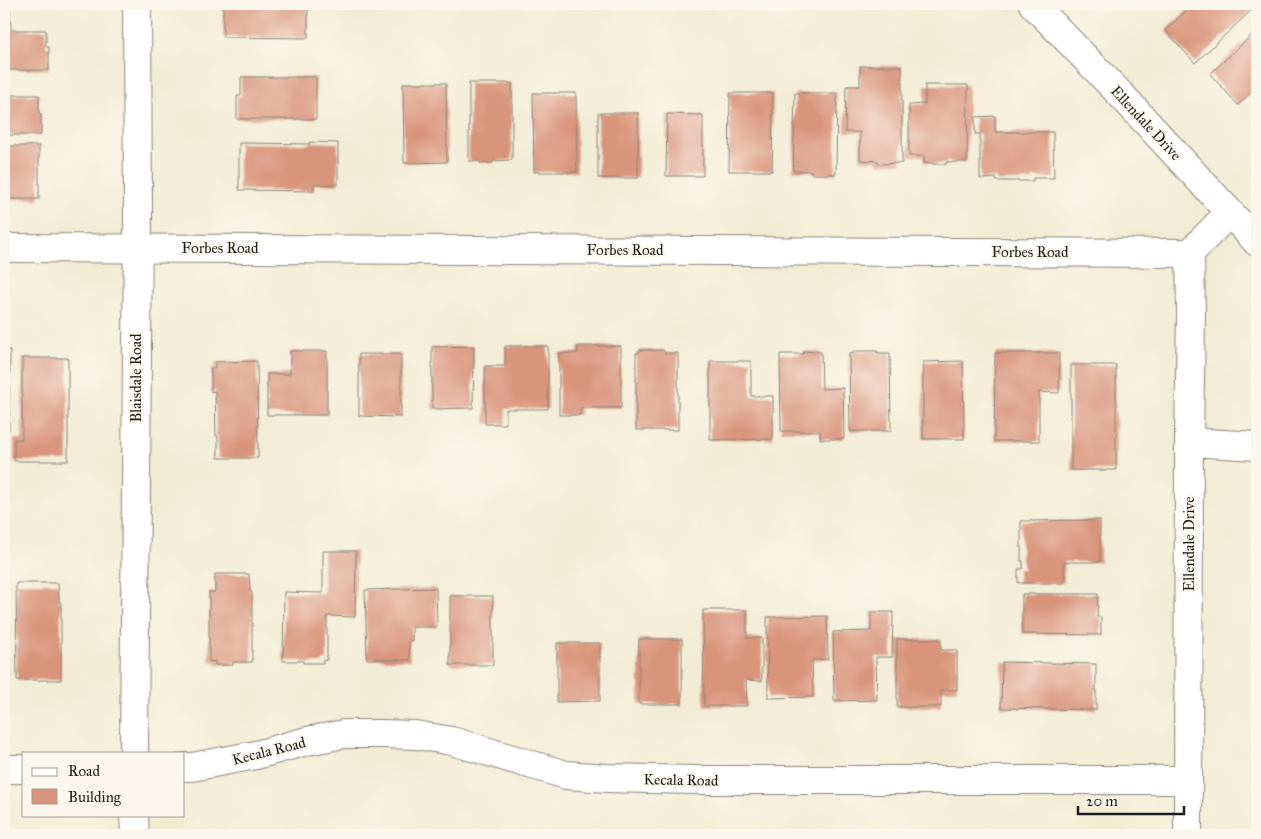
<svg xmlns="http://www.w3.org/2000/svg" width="1261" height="839" font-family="'IM FELL Great Primer',serif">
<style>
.building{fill:#d9947c}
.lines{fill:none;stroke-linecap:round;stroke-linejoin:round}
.minor-casing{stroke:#888478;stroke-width:30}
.minor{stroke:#fff;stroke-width:28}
.labels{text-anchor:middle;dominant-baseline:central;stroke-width:4;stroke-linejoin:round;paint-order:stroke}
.street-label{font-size:15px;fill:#1c1c1c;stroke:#fbf7ec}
</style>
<rect width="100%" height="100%" fill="#fbf7ec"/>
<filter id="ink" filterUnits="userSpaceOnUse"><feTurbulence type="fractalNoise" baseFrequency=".02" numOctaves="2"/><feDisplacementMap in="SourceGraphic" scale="10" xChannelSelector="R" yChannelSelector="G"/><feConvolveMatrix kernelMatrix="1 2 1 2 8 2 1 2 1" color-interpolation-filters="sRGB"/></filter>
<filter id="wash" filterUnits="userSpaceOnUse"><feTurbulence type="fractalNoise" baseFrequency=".0096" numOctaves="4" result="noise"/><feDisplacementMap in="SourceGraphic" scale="20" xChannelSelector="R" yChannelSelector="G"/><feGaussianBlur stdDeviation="1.12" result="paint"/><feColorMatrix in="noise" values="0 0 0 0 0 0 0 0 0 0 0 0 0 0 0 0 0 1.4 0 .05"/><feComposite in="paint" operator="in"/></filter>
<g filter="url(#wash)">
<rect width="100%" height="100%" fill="#f3ecd5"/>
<g id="blocks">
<g class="building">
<polygon points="223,4 308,4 308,38 223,37"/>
<polygon points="1194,4 1257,4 1257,5 1195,63 1165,30"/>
<polygon points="4,11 10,11 11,30 46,30 46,47 49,47 49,70 4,70"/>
<polygon points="1256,31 1257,32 1257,87 1238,105 1210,74"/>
<polygon points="860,66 902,66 902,163 878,164 878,161 860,160 860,132 845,132 846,86 860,86"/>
<polygon points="241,77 316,77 316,119 237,119 237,96 241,96"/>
<polygon points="403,83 446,83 447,162 404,163"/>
<polygon points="469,83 512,83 512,160 493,161 493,163 480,163 480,161 469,161"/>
<polygon points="925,85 968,85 967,162 946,162 947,164 933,164 933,163 924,163 924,156 909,156 909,105 925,104"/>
<polygon points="533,93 576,93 577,172 534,172"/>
<polygon points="730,93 773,93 772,171 729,171"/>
<polygon points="795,93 837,93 836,174 812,174 812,171 793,171"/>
<polygon points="4,95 39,95 39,114 41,114 41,135 4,135"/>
<rect x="598" y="113" width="40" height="65"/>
<polygon points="667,114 703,115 703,176 666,176"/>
<polygon points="995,116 995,132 1053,132 1054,178 1033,178 1033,181 996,181 996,178 980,179 980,134 975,134 975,117"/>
<polygon points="309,142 338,143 338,185 314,184 314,191 239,190 239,143 310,144"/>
<rect x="4" y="146" width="35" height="53"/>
<polygon points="474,346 473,408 432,409 432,347"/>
<polygon points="505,346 548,346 548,409 506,409 506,424 485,424 485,366 505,366"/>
<polygon points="578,346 621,346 621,408 580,408 580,415 559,415 559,353 578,353"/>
<polygon points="4,350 10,350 9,430 4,430"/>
<polygon points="639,350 664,350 664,353 678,353 678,430 636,430 636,353 639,353"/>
<polygon points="290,351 327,351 327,415 267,415 267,374 290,374"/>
<polygon points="804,351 821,352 822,389 843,388 844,439 820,439 820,431 781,431 780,354 803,354"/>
<polygon points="853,351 878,351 877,353 890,353 891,431 850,431 849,353 853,354"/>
<polygon points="995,353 1059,353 1059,393 1039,392 1039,441 994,441"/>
<polygon points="359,354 401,354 401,417 359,416"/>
<polygon points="22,358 68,358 68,461 14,461 14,439 22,439"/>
<polygon points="257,361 258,458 218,458 218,436 216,436 215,391 211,392 211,368 215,368 215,362"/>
<polygon points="710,361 751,361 751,396 773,396 773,439 710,440"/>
<polygon points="963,361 964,439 923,439 923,362"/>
<rect x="1071" y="365" width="45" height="105"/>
<polygon points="1100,520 1100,562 1064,562 1064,583 1018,583 1018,569 1023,569 1023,561 1021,561 1021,521"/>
<polygon points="323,551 356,551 355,617 327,616 327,660 323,660 323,663 303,663 303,661 283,661 284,592 323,593"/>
<polygon points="215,574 249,574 250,592 252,592 252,662 233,662 233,665 215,665 215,661 209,662 209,592 215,592"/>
<polygon points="16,583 58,583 59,602 61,603 61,680 17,680"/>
<polygon points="436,588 437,627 412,627 412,641 409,641 410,660 384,660 384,659 367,659 365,590"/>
<polygon points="1022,594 1098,594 1097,617 1101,617 1101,635 1022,634"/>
<rect x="450" y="596" width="43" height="69"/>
<polygon points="703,610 747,610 747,638 762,638 762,681 746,680 747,706 704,706"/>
<polygon points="871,612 893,612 892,657 876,657 877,700 834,701 833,632 871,631"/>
<polygon points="827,616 828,659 812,660 813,697 768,698 767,617"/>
<rect x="639" y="639" width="43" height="65"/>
<polygon points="897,639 941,639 941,650 957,650 957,690 941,690 941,707 897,707"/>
<polygon points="557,643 600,643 600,701 557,702"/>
<polygon points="1002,662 1096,664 1096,710 1001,708"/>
</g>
</g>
</g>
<g filter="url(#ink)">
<use href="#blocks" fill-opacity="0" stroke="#888478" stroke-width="1"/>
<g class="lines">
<defs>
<g id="minor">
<polyline points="1033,4 1123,97 1257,242"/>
<polyline points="4,248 1190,253 1229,213"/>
<polyline points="1189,442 1257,446"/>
<polyline points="134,753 138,215 137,4"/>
<polyline points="184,767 192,767 256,755 307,741 344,734 382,734 415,735 452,741 566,775 607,778 696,780 1188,780"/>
<polyline points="4,769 24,769"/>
<polyline points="134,815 135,835"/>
<polyline points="1188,835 1189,442 1191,313 1190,253"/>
</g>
</defs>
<use href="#minor" class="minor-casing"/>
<use href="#minor" class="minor"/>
</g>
</g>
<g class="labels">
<g class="street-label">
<text transform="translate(1146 123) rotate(47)">Ellendale Drive</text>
<text x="220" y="248">Forbes Road</text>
<text x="625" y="250">Forbes Road</text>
<text x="1030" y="252">Forbes Road</text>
<text transform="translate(136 378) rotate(-90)">Blaisdale Road</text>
<text transform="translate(1189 544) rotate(-90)">Ellendale Drive</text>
<text transform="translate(269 751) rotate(-14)">Kecala Road</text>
<text transform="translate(681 780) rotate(1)">Kecala Road</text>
</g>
</g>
<rect width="1261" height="839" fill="none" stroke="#fbf7ec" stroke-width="20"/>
<rect x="22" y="752" width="162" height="65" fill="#fbf7ec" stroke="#a29f99"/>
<rect x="32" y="768" width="25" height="8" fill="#ffffff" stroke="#a29f99"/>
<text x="68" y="776" font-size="15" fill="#1c1c1c">Road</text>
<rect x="32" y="789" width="25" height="15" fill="#d9947c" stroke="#a29f99"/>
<text x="68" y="802" font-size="15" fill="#1c1c1c">Building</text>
<path d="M1078 806v8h106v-8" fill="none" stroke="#1c1c1c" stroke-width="2.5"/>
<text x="1086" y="806" font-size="15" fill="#1c1c1c" stroke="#fbf7ec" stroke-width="4" paint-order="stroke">20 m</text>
</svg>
